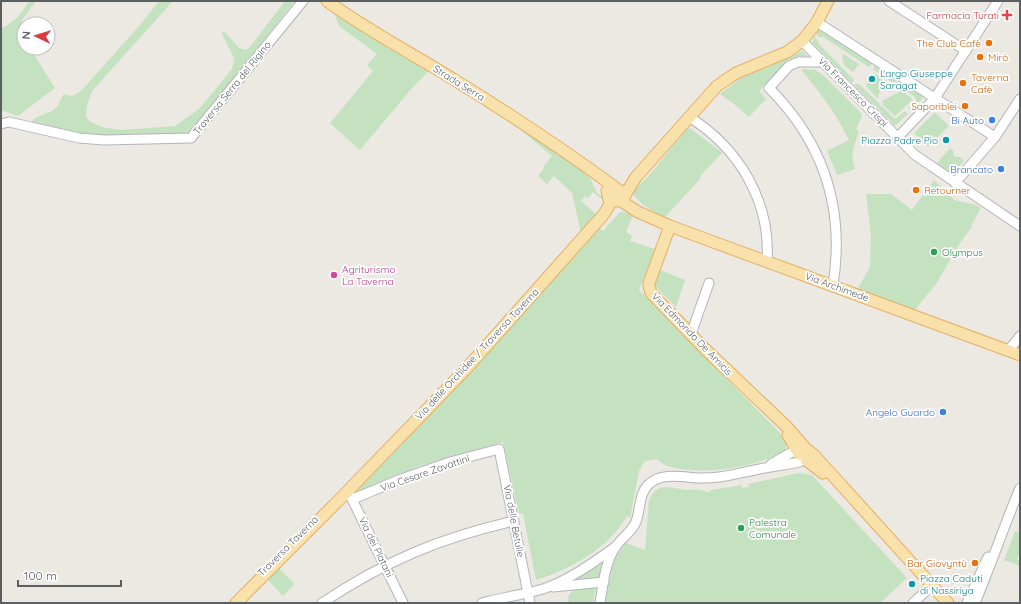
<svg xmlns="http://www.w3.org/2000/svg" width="1021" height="604" font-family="Quicksand,sans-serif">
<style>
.green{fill:#c5e2c0}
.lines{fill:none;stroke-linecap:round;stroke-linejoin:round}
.minor-casing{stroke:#b2b5b8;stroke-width:11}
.major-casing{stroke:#e5ae62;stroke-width:13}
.minor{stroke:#fff;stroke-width:9}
.major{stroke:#f8e1ab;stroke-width:11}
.health-dot{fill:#e0444e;stroke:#fff;stroke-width:1.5}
.food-dot{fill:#e8710a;stroke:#fff;stroke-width:1.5}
.culture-dot{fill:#0f9aa8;stroke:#fff;stroke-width:1.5}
.shop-dot{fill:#3f7fe0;stroke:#fff;stroke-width:1.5}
.leisure-dot{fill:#2e9e5b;stroke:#fff;stroke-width:1.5}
.hotel-dot{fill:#d1479c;stroke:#fff;stroke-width:1.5}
.labels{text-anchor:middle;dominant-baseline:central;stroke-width:3.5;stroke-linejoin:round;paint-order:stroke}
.health-label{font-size:10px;fill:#be3a42;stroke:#fff;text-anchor:end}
.food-label{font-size:10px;fill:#c56008;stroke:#fff;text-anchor:end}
.culture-label{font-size:10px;fill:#0d838f;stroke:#fff;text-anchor:start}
.street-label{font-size:10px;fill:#5a5f62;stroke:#fff}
.shop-label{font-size:10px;fill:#366cbe;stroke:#fff;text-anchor:end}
.leisure-label{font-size:10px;fill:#27864d;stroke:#fff;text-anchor:start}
.hotel-label{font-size:10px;fill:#b23c85;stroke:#fff;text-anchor:start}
</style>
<rect width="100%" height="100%" fill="#ece8e2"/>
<g class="green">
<polygon points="30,1 36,1 22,20 21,32 24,38 24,48 30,48 55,88 18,116 1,110 1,25 3,28 16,19"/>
<path d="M159,1H173L92,91L87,106L86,116L89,121L102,127L120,130L175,126L199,109L232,69L234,58L222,34L224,31L239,48L246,50L250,47L285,1H295L190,133L104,137L87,135L31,123C36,114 49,115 56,108C59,105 60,99 64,94C72,97 74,96 81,91L139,26Z"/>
<polygon points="334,12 354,26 387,46 387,48 391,50 393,50 429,71 412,88 360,150 330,123 373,71 367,65 377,54 339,26"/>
<polygon points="817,30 820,30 872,64 869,67 823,37 819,37 816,34"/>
<polygon points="815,36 819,44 854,80 852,83 812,43"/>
<polygon points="802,51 808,56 799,56 789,59 759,91 766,99 749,117 734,104 720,94 740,78"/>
<polygon points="843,54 859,64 853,72 844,65 842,56"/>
<polygon points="875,66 922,96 922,99 910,111 908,108 916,100 916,98 873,69"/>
<path d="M802,69L815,70L823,75L861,113L862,116L856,129L859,132L858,134C853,149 850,154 855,169L837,175L827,151L849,140C836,114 821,93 802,71Z"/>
<polygon points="875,74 882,79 883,81 878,97 877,98 866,86"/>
<polygon points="856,84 859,84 895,119 905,111 908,114 896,125 894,125 854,85"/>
<polygon points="901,91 912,98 912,100 895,116 883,105 882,101"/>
<polygon points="935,112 949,126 928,147 914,133"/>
<polygon points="690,128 716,148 722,153 700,176 701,178 664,218 642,204 632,193 652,172 685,131"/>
<polygon points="521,130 528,133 559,153 590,178 597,193 607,200 605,202 593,192 588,198 585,196 581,201 597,215 581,233 572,193 554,176 547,184 538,176 544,168 543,167 552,156"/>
<polygon points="950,148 954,152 953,154 955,157 960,157 964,161 953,174 937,163"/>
<polygon points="934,180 954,200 976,205 981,208 971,226 972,227 962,240 936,284 914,311 857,290 870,267 871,236 866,194 891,194 912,210"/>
<path d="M620,212L634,213L626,232L632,236L630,241L655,249L639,290L786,439L787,443L785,450C768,461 746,466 726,469C711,471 667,473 657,459L645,461L639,471L630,518L627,516C608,549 571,569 536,580L523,514H519L503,442L448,457L419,466L354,493L475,367L600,228L603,231Z"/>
<polygon points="660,270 685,280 676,307 654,285"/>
<path d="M799,473L812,475L907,578L880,603H780L779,602L777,603H605L613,564L617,555L626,543L645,550L649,501C656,481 671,488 687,490C691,490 696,489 700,490C704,490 705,492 709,492L711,490L742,485V488L749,487L748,484Z"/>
<polygon points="1015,531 1020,533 1020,552 1017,559 1020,561 1020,566 1004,560"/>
<polygon points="604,560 599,577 575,579"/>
<polygon points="279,568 295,584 283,596 267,579"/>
<path d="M596,587L593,603H569C565,586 585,588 596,587Z"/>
</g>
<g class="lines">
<defs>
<g id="minor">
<polyline points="889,1 966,51"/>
<polyline points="817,22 995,137"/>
<polyline points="802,41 915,155 1020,226"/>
<path d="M822,62H798L789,66L769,88C824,143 845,209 833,285"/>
<path d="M689,117C739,148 771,202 767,261"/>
<polyline points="1,124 9,122 79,138 104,140 191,138 303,1"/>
<polyline points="898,137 935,98 998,1"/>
<polyline points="955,183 995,137 1020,99"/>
<polyline points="691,334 709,283"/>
<polyline points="1008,351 1020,336"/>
<path d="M771,464C781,459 790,451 801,450"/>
<polyline points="350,495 403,603"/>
<polyline points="353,499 401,479 450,462 499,449 530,603"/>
<polyline points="553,587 604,582"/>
<path d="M322,603C385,561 440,538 514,521"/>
<path d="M482,603C502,597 523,595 543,589C568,581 594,562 615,547"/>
<path d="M600,603C603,585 605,560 617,545C622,538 630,533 635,524C641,512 638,495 648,485C660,472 682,477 697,478C721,479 738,473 760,469C773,466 786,465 799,462L804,460"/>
<polyline points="913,603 927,590"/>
<polyline points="967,603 988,557"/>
<path d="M975,603C991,565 1004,526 1020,488"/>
</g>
<g id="major">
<path d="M327,1C367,30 411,53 453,79C510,114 566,151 620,191"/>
<polyline points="625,195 636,177 717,86 736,73 787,52 802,41 817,22 828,1"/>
<polyline points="621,201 624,198 625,195 621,191 617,191 614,195 617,201 621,201 638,212 670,226 1020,355"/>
<polyline points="670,226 649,283 649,286 651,293 705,349 787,427 807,450"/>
<polyline points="788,435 799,454"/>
<polyline points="809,451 814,455 948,603"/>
<polyline points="806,460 823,473"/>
<polyline points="236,603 340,499 465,370 604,214 610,204 607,191"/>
</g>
</defs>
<use href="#minor" class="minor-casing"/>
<use href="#major" class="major-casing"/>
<use href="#minor" class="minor"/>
<use href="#major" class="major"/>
</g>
<path class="health-dot" d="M1005 9h4v4h4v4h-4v4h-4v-4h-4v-4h4z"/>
<g class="food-dot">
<circle cx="989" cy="43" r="4"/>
<circle cx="980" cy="57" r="4"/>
<circle cx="963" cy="83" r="4"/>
<circle cx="965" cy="106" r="4"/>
<circle cx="916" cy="190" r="4"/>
<circle cx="975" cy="563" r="4"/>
</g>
<g class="culture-dot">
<circle cx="872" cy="79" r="4"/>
<circle cx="946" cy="140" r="4"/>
<circle cx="912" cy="584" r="4"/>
</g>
<g class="shop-dot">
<circle cx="992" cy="120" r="4"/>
<circle cx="1001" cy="169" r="4"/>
<circle cx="943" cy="412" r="4"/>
</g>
<g class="leisure-dot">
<circle cx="934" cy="252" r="4"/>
<circle cx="741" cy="528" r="4"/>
</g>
<circle class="hotel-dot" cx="334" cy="275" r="4"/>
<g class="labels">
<g class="health-label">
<text x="999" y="15">Farmacia Turati</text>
</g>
<g class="food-label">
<text x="981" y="43">The Club Cafè</text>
<text x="988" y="57" text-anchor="start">Mirò</text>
<text x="971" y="77" text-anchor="start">Taverna<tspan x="971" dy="12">Cafè</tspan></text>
<text x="957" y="106">Saporiblei</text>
<text x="924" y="190" text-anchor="start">Retourner</text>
<text x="967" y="563">Bar Giovyntù</text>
</g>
<g class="culture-label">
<text x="880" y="73">Largo Giuseppe<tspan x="880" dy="12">Saragat</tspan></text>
<text x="938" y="140" text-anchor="end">Piazza Padre Pio</text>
<text x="920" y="578">Piazza Caduti<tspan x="920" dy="12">di Nassiriya</tspan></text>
</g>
<g class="street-label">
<text transform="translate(459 83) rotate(32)">Strada Serra</text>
<text transform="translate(232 88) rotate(-51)">Traversa Serra del Rigino</text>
<text transform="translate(853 92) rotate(45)">Via Francesco Crispi</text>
<text transform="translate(837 287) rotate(20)">Via Archimede</text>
<text transform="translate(692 334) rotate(46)">Via Edmondo De Amicis</text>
<text transform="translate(477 354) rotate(-47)">Via delle Orchidee / Traversa Taverna</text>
<text transform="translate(425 473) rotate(-19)">Via Cesare Zavattini</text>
<text transform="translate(514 521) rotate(79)">Via delle Betulle</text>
<text transform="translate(288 546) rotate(-45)">Traversa Taverna</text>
<text transform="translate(376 547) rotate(64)">Via dei Platani</text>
</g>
<g class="shop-label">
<text x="984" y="120">Bi Auto</text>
<text x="993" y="169">Brancato</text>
<text x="935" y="412">Angelo Guardo</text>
</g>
<g class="leisure-label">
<text x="942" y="252">Olympus</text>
<text x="749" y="522">Palestra<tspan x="749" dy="12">Comunale</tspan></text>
</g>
<g class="hotel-label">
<text x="342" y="269">Agriturismo<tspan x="342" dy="12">La Taverna</tspan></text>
</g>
</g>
<rect width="1021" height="604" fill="none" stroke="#5a5f62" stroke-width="4"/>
<g transform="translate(36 36) rotate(274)"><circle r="19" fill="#ffffff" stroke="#bdbfc0"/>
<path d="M0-3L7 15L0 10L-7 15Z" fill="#da3a44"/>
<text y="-6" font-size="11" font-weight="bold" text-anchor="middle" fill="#5a5f62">N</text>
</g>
<path d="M18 580v6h103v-6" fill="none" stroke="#5a5f62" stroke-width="2"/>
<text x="24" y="580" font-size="12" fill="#5a5f62" stroke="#ffffff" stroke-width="3" paint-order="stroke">100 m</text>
</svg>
